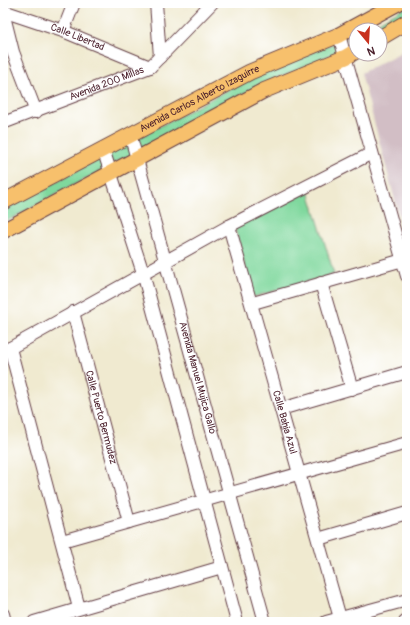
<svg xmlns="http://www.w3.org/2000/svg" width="410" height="625" font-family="Pangolin,sans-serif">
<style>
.industrial{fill:#d2bec5}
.green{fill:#7fd89d;stroke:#647c64}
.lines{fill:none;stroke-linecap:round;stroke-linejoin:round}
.minor-casing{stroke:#633d44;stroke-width:14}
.major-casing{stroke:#633d44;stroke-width:17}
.minor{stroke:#fff;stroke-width:12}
.major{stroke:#f7c06c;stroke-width:15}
.labels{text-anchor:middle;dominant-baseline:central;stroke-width:4;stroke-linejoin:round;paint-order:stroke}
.street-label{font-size:10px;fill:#4a1f2b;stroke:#fff}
</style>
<rect width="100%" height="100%" fill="#fff"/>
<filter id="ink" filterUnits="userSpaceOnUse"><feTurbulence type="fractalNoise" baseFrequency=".025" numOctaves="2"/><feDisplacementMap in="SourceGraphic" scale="8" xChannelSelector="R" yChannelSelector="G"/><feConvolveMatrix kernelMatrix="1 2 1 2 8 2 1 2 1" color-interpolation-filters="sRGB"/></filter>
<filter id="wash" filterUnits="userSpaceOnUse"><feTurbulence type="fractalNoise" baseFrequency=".012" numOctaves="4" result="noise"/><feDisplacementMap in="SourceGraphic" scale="16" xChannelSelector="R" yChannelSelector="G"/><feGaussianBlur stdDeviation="0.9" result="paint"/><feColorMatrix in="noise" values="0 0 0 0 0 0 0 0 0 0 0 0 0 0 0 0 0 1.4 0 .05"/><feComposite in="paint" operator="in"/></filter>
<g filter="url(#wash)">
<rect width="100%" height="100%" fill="#f0ead0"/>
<polygon class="industrial" points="407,49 407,245 361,73"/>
<g class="green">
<polygon points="407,6 407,16 380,30 364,30"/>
<polygon points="356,34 356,44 260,85 3,223 3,210 254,76"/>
<polygon points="308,188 334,274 253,297 235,228"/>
</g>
</g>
<g filter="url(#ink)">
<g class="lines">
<defs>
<g id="minor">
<polyline points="156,3 160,57"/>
<path id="s1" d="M3,11L63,31L150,67"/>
<polyline points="3,12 13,52 36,112"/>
<polyline points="63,31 74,3"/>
<polyline points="339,35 407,276"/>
<path id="s2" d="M3,123L150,67L212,3"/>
<path id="s3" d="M130,134L265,622"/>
<polyline points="103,149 143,273 237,622"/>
<path id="s4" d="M229,226L340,618"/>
<polyline points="321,283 352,389"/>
<polyline points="253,303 403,260"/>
<path id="s5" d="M73,312L129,522"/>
<polyline points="10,348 79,608"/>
<polyline points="3,352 229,226 372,153"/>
<polyline points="281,409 407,372"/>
<polyline points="318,539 407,513"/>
<polyline points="62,541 407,443"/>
<polyline points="3,614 5,622"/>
<polyline points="34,622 222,567"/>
<polyline points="326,622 407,600"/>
<polyline points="405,622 407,621"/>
</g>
<g id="major">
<polyline points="380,38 407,22"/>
<path id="s6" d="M3,202L250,72L339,35L398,3"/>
<polyline points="3,231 263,91 346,57 356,51"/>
</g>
</defs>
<use href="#minor" class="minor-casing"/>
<use href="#major" class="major-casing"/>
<use href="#minor" class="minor"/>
<use href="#major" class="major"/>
</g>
</g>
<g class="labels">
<g class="street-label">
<text stroke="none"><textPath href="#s1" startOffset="79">Calle Libertad</textPath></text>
<text stroke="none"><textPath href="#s2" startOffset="111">Avenida 200 Millas</textPath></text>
<text stroke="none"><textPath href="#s6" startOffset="222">Avenida Carlos Alberto Izaguirre</textPath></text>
<text stroke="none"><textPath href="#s3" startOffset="253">Avenida Manuel Mujica Gallo</textPath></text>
<text stroke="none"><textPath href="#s5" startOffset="109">Calle Puerto Bermudez</textPath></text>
<text stroke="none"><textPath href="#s4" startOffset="204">Calle Bahia Azul</textPath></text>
</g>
</g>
<rect width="410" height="625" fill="none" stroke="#fff" stroke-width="16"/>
<g transform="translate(368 42) rotate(162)"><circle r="19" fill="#ffffff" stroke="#b7a5aa"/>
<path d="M0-3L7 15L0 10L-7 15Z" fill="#c8321e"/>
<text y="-6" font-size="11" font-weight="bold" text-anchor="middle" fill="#4a1f2b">N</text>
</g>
</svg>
